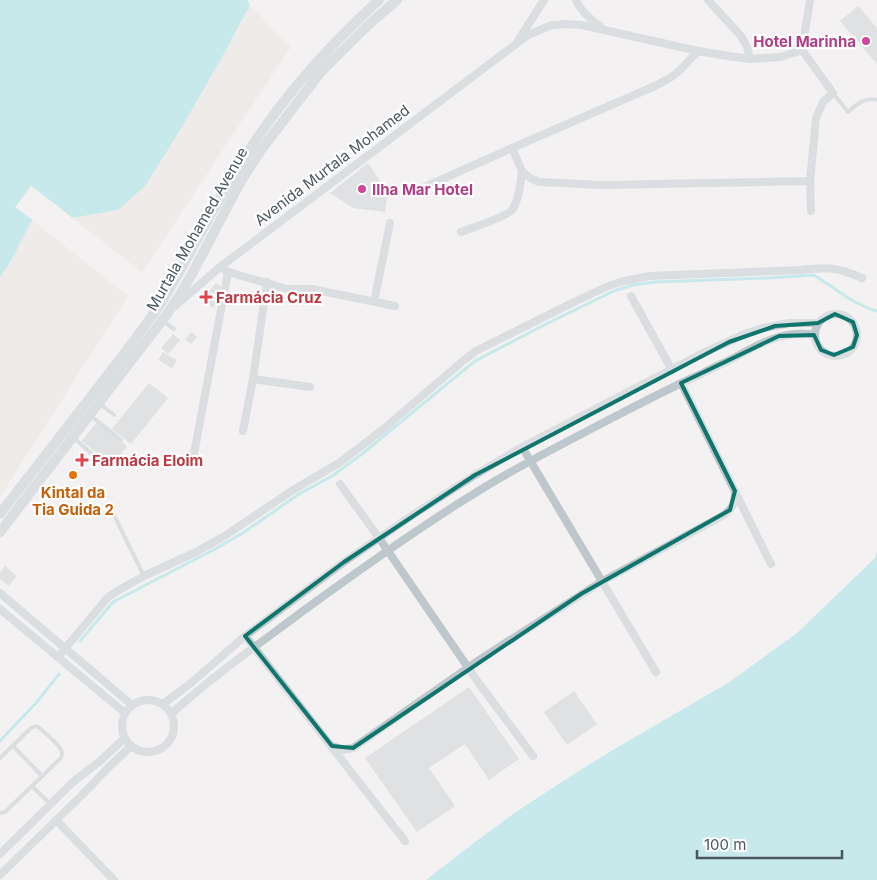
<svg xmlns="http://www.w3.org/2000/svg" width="877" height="880" font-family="Inter,sans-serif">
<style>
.sand{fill:#ebe5df}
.water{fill:#96e0e4}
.pier{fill:#f3f1f1}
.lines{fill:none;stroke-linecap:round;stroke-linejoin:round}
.stream{stroke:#96e0e4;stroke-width:3}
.building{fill:#cbcfd2}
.service{stroke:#bec7cc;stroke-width:4}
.minor{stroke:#bec7cc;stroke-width:8}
.tertiary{stroke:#bec7cc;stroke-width:10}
.marked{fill:none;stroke:#0f766e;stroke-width:4;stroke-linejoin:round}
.hotel-dot{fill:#d1479c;stroke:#fff;stroke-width:2}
.health-dot{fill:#e0444e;stroke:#fff;stroke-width:2}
.food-dot{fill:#e8710a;stroke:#fff;stroke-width:2}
.labels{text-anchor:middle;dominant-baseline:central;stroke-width:4.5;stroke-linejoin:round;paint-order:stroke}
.hotel-label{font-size:15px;font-weight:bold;fill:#b23c85;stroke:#fff;text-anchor:end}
.street-label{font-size:15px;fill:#4a575d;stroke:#fff}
.health-label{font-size:15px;font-weight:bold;fill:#be3a42;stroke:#fff;text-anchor:start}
.food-label{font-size:15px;font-weight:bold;fill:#c56008;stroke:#fff}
</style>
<rect width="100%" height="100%" fill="#f3f1f1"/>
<g class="sand">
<polygon points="250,5 291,47 142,272 72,218 118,210 220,61"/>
<polygon points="32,220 128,296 0,497 0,277 11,261"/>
</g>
<g class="water">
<polygon points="0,0 247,0 250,5 220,61 179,132 145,186 118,210 72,218 51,201 32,220 11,261 0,277"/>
<polygon points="877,552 877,880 426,880 475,842 516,812 577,772 623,744 728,683 797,633 875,558"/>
</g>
<polygon class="pier" points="31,186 51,201 75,220 71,220 52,204 34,221 15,207"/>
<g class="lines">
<g class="stream">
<polyline points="80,641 113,602 215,549 243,533 299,494 332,476 362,454 475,361 548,323 614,291 633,285 655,282 767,278 814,275 853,301 870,309 877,311"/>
<polyline points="0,741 36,703 59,674"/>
</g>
</g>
<g class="building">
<polygon points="858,6 877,28 877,64 840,21"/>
<polygon points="368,163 382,184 389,185 385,212 353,208 330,193"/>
<polygon points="216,283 224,288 213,308 202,300"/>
<polygon points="191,332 197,337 191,344 185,339"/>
<polygon points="173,334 180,340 168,354 161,348"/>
<polygon points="163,352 177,360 172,368 158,360"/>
<polygon points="149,383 168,398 131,444 112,429"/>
<polygon points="97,422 127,446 112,465 82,441"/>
<polygon points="5,566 17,576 9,586 0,579 0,573"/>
<polygon points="469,687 519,759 489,780 465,744 429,768 455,806 417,832 365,758"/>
<polygon points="574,691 597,724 567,745 544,712"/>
</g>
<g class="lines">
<g class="service">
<path d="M833,93L848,112C857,104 865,97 877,100"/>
<polyline points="164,322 174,329"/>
<polyline points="100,404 114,415"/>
<polyline points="91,416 121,440"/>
<polyline points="74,438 92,454"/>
<polyline points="110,507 144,576"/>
<polyline points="13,746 42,776"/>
<path d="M0,758L31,728L36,726C42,729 58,744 61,750C63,754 62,754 61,758L5,812L0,813"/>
<polyline points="32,786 50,804"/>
</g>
<g class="minor">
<path d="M576,0C581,12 591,20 601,27"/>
<polyline points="708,0 741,36 747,47 750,59"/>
<polyline points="519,39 544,0"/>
<polyline points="802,50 833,93 823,102 816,118 810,181 811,211"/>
<polyline points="512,148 522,171 530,178 539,182 603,185 810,181"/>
<polyline points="427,186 512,148 655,86 670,78 680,70 698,51"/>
<path d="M461,232C471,228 506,217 512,210C518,202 521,181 522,171"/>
<polyline points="225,270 228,272 287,289 312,289 395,306"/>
<polyline points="631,296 672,370"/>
<polyline points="374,302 390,223"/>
<polyline points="174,307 220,267 528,35 552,25 566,24 582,25 698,51 728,56 750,59 781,57 802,50 810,0"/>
<circle cx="836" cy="335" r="21"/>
<polyline points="253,379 310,387"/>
<polyline points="681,383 771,564"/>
<polyline points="243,431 253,379 267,282"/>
<polyline points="522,447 656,672"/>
<polyline points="193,459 228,272"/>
<polyline points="340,484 379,538 478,682 533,756"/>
<polyline points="0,593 132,705"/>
<polyline points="0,609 125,713"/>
<polyline points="245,636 405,841"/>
<path d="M58,657L108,597L119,590L144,576L196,552L223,537L293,490L339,463L381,431L464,360L476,351L568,305L606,287L620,282L649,276L801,270C826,267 838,267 862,278"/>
<circle cx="148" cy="726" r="26"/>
<polyline points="163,704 191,683 245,636 344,562 417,512 475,475 522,447 705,352 747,333 763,328 789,323 818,323"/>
<path d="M172,713C213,676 259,644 303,611C362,568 422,525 485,487C519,466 555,448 591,429C628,410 665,390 703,373C712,368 721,364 730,360C757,345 783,329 815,335"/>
<path d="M332,746L343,750L353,748L482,658L601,582L724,515C733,507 735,504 735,491"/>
<polyline points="56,820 114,880"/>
<polyline points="0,854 73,782 100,761 125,738"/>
<polyline points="0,875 82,795 107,769 131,746"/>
</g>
<g class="tertiary">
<path d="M0,514C31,474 62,434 93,394C116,364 140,334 161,303C188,260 209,214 236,171C276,105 322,52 379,0"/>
<polyline points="0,532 167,314 181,293 193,272 241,181 261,150 320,73 367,26 397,0"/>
</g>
</g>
<path d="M0 0H877V880H0ZM835,314L853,322L857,335L853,347L834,355L821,350L814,335L779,336L681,383L735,491L730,510L581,594L353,748L332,746L245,636L344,562L475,475L729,342L775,326L818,323Z" fill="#f3f1f1" fill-opacity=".55" fill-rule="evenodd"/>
<path class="marked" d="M835,314L853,322L857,335L853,347L834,355L821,350L814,335L779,336L681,383L735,491L730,510L581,594L353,748L332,746L245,636L344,562L475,475L729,342L775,326L818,323Z"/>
<g class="hotel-dot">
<circle cx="866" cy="41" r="5"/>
<circle cx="362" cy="189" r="5"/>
</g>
<g class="health-dot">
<path d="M203.5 289.5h5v5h5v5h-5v5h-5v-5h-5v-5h5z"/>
<path d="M79.5 452.5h5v5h5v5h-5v5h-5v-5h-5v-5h5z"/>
</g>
<circle class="food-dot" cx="73" cy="475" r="5"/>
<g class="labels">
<g class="hotel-label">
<text x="856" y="41">Hotel Marinha</text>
<text x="372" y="189" text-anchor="start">Ilha Mar Hotel</text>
</g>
<g class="street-label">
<text transform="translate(332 165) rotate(-37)">Avenida Murtala Mohamed</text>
<text transform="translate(197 229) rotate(-60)">Murtala Mohamed Avenue</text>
</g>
<g class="health-label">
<text x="216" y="297">Farmácia Cruz</text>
<text x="92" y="460">Farmácia Eloim</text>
</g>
<g class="food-label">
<text x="73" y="492">Kintal da<tspan x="73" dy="17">Tia Guida 2</tspan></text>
</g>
</g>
<path d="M697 850v8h145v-8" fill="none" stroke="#4a575d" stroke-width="2.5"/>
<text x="704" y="850" font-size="15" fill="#4a575d" stroke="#ffffff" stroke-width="4" paint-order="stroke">100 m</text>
</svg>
